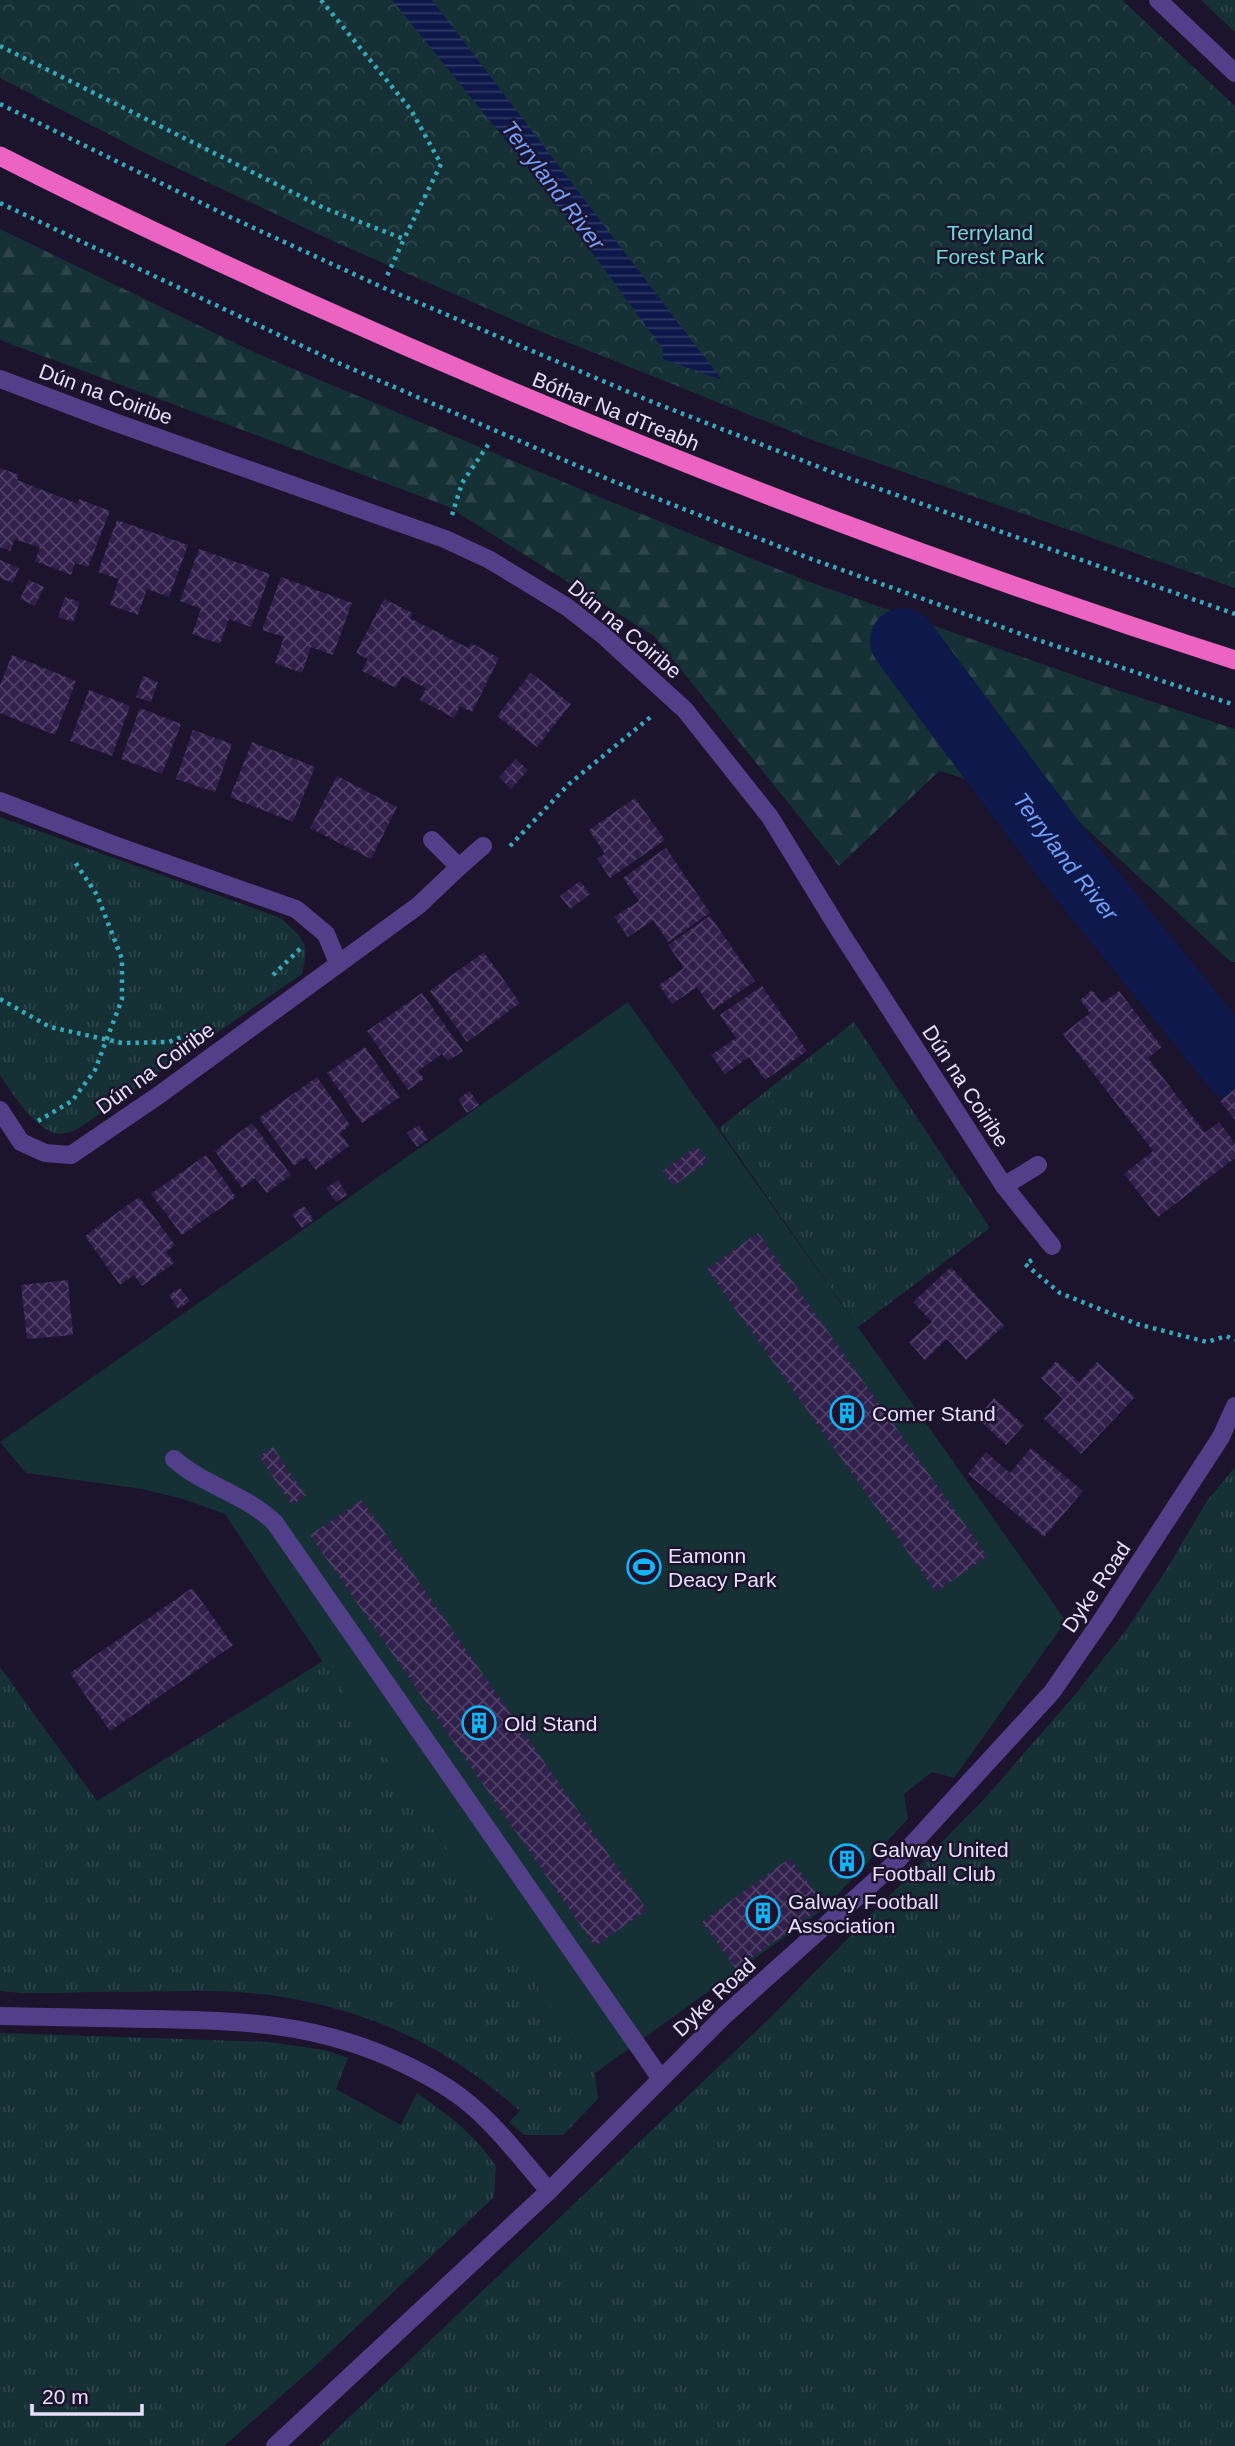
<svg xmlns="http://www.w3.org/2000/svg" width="1235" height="2446" font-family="Helvetica,sans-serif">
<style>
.grass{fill:url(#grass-tufts)}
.forest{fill:url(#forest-firs)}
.park{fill:url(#park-crowns)}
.pitch{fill:#163136}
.water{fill:url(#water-rules)}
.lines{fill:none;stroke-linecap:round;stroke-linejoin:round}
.river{stroke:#0e184a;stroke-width:66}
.building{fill:url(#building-cross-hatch)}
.path{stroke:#36a9ba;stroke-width:4.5;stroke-dasharray:3.5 5;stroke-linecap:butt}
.service{stroke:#514089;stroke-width:18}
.minor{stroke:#514089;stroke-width:18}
.tertiary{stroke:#514089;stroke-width:18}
.trunk{stroke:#ec64c2;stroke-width:19}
.labels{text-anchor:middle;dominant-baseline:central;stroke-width:5;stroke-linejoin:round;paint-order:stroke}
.park-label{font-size:21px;fill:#6cddd6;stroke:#1c132c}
.street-label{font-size:21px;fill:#e8dffe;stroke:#1c132c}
.poi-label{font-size:21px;fill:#e8dffe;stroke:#1c132c;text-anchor:start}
.water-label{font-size:23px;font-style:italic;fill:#71a0fa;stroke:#1c132c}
</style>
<defs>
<pattern id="grass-tufts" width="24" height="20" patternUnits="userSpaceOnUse" patternTransform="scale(1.75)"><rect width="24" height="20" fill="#163136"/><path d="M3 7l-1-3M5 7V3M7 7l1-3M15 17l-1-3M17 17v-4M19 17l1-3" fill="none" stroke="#2d454a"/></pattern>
<pattern id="forest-firs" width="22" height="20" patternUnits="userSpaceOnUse" patternTransform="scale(1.75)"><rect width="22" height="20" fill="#163136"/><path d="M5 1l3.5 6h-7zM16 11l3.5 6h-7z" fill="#2d454a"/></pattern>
<pattern id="park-crowns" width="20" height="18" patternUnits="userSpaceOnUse" patternTransform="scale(1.75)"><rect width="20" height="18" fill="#163136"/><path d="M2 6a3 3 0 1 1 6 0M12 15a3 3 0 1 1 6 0" fill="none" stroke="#2d454a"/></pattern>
<pattern id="water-rules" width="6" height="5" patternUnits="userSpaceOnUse" patternTransform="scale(1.75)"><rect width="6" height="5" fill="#0e184a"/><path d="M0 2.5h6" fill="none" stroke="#313965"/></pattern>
<pattern id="building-cross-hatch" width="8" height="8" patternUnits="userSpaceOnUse" patternTransform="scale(1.75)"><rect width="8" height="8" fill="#311f4c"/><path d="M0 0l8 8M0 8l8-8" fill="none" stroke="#4f3f67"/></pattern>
</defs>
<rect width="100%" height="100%" fill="#1c132c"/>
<g class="grass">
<polygon points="1201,0 1235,0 1235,32"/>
<path d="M0,817L281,918C304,940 310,942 302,974L78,1129C74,1130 66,1134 61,1134C36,1133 13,1094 0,1075Z"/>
<polygon points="854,1022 990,1228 858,1327 719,1128"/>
<polygon points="1235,1467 1235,2446 319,2446 771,2017 987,1796 1073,1697 1127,1629 1168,1567 1207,1501"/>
<path d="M323,1661L595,2073L598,2099L563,2135H524L509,2122L520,2111C449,2048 376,2013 283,1997C229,1988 172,1992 117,1992C78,1991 39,1996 0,1991V1667L97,1801Z"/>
<path d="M0,2033L269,2042L325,2050L348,2058L336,2089L401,2125L417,2093C450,2116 473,2133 496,2166L494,2197L314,2367L224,2446H0Z"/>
</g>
<polygon class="forest" points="0,229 258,354 592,494 807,581 1099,684 1235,729 1235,962 1231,962 1064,808 939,771 839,866 654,636 447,506 0,340"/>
<polygon class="park" points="0,0 1122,0 1235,106 1235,588 815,441 527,326 335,242 149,155 0,78"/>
<polygon class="pitch" points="628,1002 1066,1621 954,1778 932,1772 904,1794 908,1819 825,1908 595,2073 225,1514 183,1499 142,1489 26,1473 0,1442"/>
<polygon class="water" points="392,0 432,0 722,380 663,359 663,349 542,185"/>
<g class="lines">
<path class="river" id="s1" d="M903,641L1068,862L1235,1067"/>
</g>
<g class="building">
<polygon points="0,468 19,475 17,480 78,504 79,499 110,511 88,567 75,563 71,575 35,561 40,548 15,539 10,551 0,547"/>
<polygon points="117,520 188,545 169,597 147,589 138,615 110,605 119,579 98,572"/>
<polygon points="199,549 270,574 251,627 229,619 220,644 192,634 201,609 180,601"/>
<polygon points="0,560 19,568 13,583 0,578"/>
<polygon points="281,577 352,603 333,655 311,647 302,673 275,663 284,637 262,630"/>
<polygon points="29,580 44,587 35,606 20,599"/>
<polygon points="65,597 80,602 73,622 58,617"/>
<polygon points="384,599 413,613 410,618 468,648 471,643 499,658 472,712 460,706 454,718 420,700 426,688 402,676 396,688 362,671 368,659 356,653"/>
<polygon points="12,655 76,681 55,735 0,713 0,685"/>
<polygon points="531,673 571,704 537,747 497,716"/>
<polygon points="143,676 158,682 151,702 136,697"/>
<polygon points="89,690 130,706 112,756 70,741"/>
<polygon points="140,708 181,724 162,774 121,759"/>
<polygon points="193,730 232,744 215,792 176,779"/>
<polygon points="252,742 315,767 293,822 230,797"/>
<polygon points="516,759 528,770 511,789 499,777"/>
<polygon points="337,776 397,807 371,859 310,828"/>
<polygon points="635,798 665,840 610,878 597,859 605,854 589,830"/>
<polygon points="666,848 710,913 668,942 653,920 628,937 614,917 639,901 623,878"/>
<polygon points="580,881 590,894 570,909 560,896"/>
<polygon points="710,916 755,981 713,1010 697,987 672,1004 659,985 684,968 668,945"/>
<polygon points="484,952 520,1003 467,1042 430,991"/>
<polygon points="762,986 807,1051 765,1080 749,1057 725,1074 711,1055 736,1038 720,1015"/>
<polygon points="1092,990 1102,1003 1119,991 1162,1047 1148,1058 1205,1133 1219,1122 1235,1143 1235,1158 1158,1217 1124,1174 1153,1151 1063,1034 1090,1013 1080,1000"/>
<polygon points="422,993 463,1051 448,1061 442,1054 418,1071 424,1079 408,1090 367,1031"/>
<polygon points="365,1047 400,1097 362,1123 327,1073"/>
<polygon points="317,1077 350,1125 340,1133 349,1146 316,1170 306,1157 294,1166 259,1118"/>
<polygon points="1235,1089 1235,1120 1220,1101"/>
<polygon points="470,1091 479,1105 467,1113 458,1099"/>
<polygon points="252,1123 291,1175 267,1193 255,1178 242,1188 215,1151"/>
<polygon points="419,1125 428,1139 417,1147 407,1133"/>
<polygon points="697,1146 708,1161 673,1186 663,1171"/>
<polygon points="206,1155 236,1197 182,1235 151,1194"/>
<polygon points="338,1180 347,1195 336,1202 326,1188"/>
<polygon points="139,1197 175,1245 166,1252 174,1263 142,1286 134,1275 120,1285 85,1236"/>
<polygon points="304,1206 314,1220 302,1228 292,1214"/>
<polygon points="758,1233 987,1556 936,1592 707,1269"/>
<polygon points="951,1267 1004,1326 966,1360 947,1339 925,1360 909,1342 932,1322 913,1302"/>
<polygon points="68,1280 73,1335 27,1339 21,1285"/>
<polygon points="180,1288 190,1301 178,1309 169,1295"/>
<polygon points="1056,1361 1079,1382 1097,1362 1135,1397 1081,1454 1044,1419 1063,1399 1041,1378"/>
<polygon points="994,1398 1024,1425 1006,1445 977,1418"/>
<polygon points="273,1447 306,1496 292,1505 259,1456"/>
<polygon points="1031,1448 1083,1491 1044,1537 968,1474 986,1452 1010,1473"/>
<polygon points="362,1500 647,1910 595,1946 310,1535"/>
<polygon points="192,1588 233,1645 110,1731 70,1673"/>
<polygon points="854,1842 866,1853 840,1880 828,1869"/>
<polygon points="790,1858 825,1905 736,1969 702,1922"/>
</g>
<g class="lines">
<g class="path">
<polyline points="321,0 411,110 441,164 404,239"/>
<polyline points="0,46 324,208 404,239 386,278"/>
<polyline points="0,104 230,217 384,288 650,401 837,474 1235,614"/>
<polyline points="0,203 336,362 615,482 806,557 1035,639 1235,705"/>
<polyline points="452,515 462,483 490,442"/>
<polyline points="510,846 569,784 653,715"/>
<polyline points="273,975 302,947"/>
<polyline points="0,999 50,1027 122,1043 169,1042 196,1031"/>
<polyline points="38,1121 72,1101 95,1070 122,999 122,959 97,895 73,859"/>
<polyline points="1032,1260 1025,1264 1060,1293 1137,1324 1207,1342 1226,1336 1235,1340"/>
</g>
<g class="service">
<polyline points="432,840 459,867"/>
<polyline points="1004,1186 1038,1165"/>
<path d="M174,1459C204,1486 247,1495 275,1523L661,2079"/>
<path d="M0,2016C50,2017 99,2018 149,2019C243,2021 315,2022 402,2063C423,2073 444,2084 462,2098C495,2123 522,2160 549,2191"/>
</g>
<g class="minor">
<polyline points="0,379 114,422 445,539 490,560 567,607 604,636 685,710 770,817 841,933 1004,1186 1052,1246"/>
<polyline points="0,801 114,845 296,909 326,934 338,963"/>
<polyline points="0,1110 21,1142 45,1153 71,1155 159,1095 419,905 459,867 483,846"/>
</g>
<g class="tertiary">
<polyline points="1158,0 1235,73"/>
<polyline points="275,2446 549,2191 724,2016 895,1863 1052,1692 1103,1618 1221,1437 1235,1406"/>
</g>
<path class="trunk" d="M0,156C102,208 205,256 309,303C611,439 919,559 1235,660"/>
</g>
<defs>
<symbol id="building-ring" viewBox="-11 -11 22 22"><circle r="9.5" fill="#1c132c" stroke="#13b4f6" stroke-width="1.5"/><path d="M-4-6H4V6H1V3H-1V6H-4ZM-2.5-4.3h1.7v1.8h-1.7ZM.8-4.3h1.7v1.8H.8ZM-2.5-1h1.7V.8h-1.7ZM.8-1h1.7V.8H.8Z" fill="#13b4f6"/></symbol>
<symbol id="stadium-ring" viewBox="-11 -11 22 22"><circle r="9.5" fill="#1c132c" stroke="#13b4f6" stroke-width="1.5"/><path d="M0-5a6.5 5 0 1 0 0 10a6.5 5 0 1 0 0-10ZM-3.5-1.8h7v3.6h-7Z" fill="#13b4f6"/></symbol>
</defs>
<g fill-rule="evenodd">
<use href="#building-ring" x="828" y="1394" width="38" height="38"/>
<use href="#stadium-ring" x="625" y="1548" width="38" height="38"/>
<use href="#building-ring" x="460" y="1704" width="38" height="38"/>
<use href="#building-ring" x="828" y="1842" width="38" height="38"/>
<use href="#building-ring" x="744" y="1894" width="38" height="38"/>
</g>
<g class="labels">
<g class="park-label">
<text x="990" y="232">Terryland<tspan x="990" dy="24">Forest Park</tspan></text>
</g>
<g class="street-label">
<text transform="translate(106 394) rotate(20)">Dún na Coiribe</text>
<text transform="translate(616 411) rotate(22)">Bóthar Na dTreabh</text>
<text transform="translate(625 629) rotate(40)">Dún na Coiribe</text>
<text transform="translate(155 1068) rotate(-36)">Dún na Coiribe</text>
<text transform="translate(966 1086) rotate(57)">Dún na Coiribe</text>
<text transform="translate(1096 1587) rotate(-56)">Dyke Road</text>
<text transform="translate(714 1997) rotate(-43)">Dyke Road</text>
</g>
<g class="poi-label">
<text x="872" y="1413">Comer Stand</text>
<text x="668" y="1555">Eamonn<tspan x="668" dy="24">Deacy Park</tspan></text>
<text x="504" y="1723">Old Stand</text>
<text x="872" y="1849">Galway United<tspan x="872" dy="24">Football Club</tspan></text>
<text x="788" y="1901">Galway Football<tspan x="788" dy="24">Association</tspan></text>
</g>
<g class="water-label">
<text transform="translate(553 185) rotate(53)">Terryland River</text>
<text stroke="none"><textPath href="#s1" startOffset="270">Terryland River</textPath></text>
</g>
</g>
<path d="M32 2404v10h110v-10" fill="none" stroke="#e8dffe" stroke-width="3.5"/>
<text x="42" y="2404" font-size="21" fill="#e8dffe" stroke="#1c132c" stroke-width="5" paint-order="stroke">20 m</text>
</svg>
